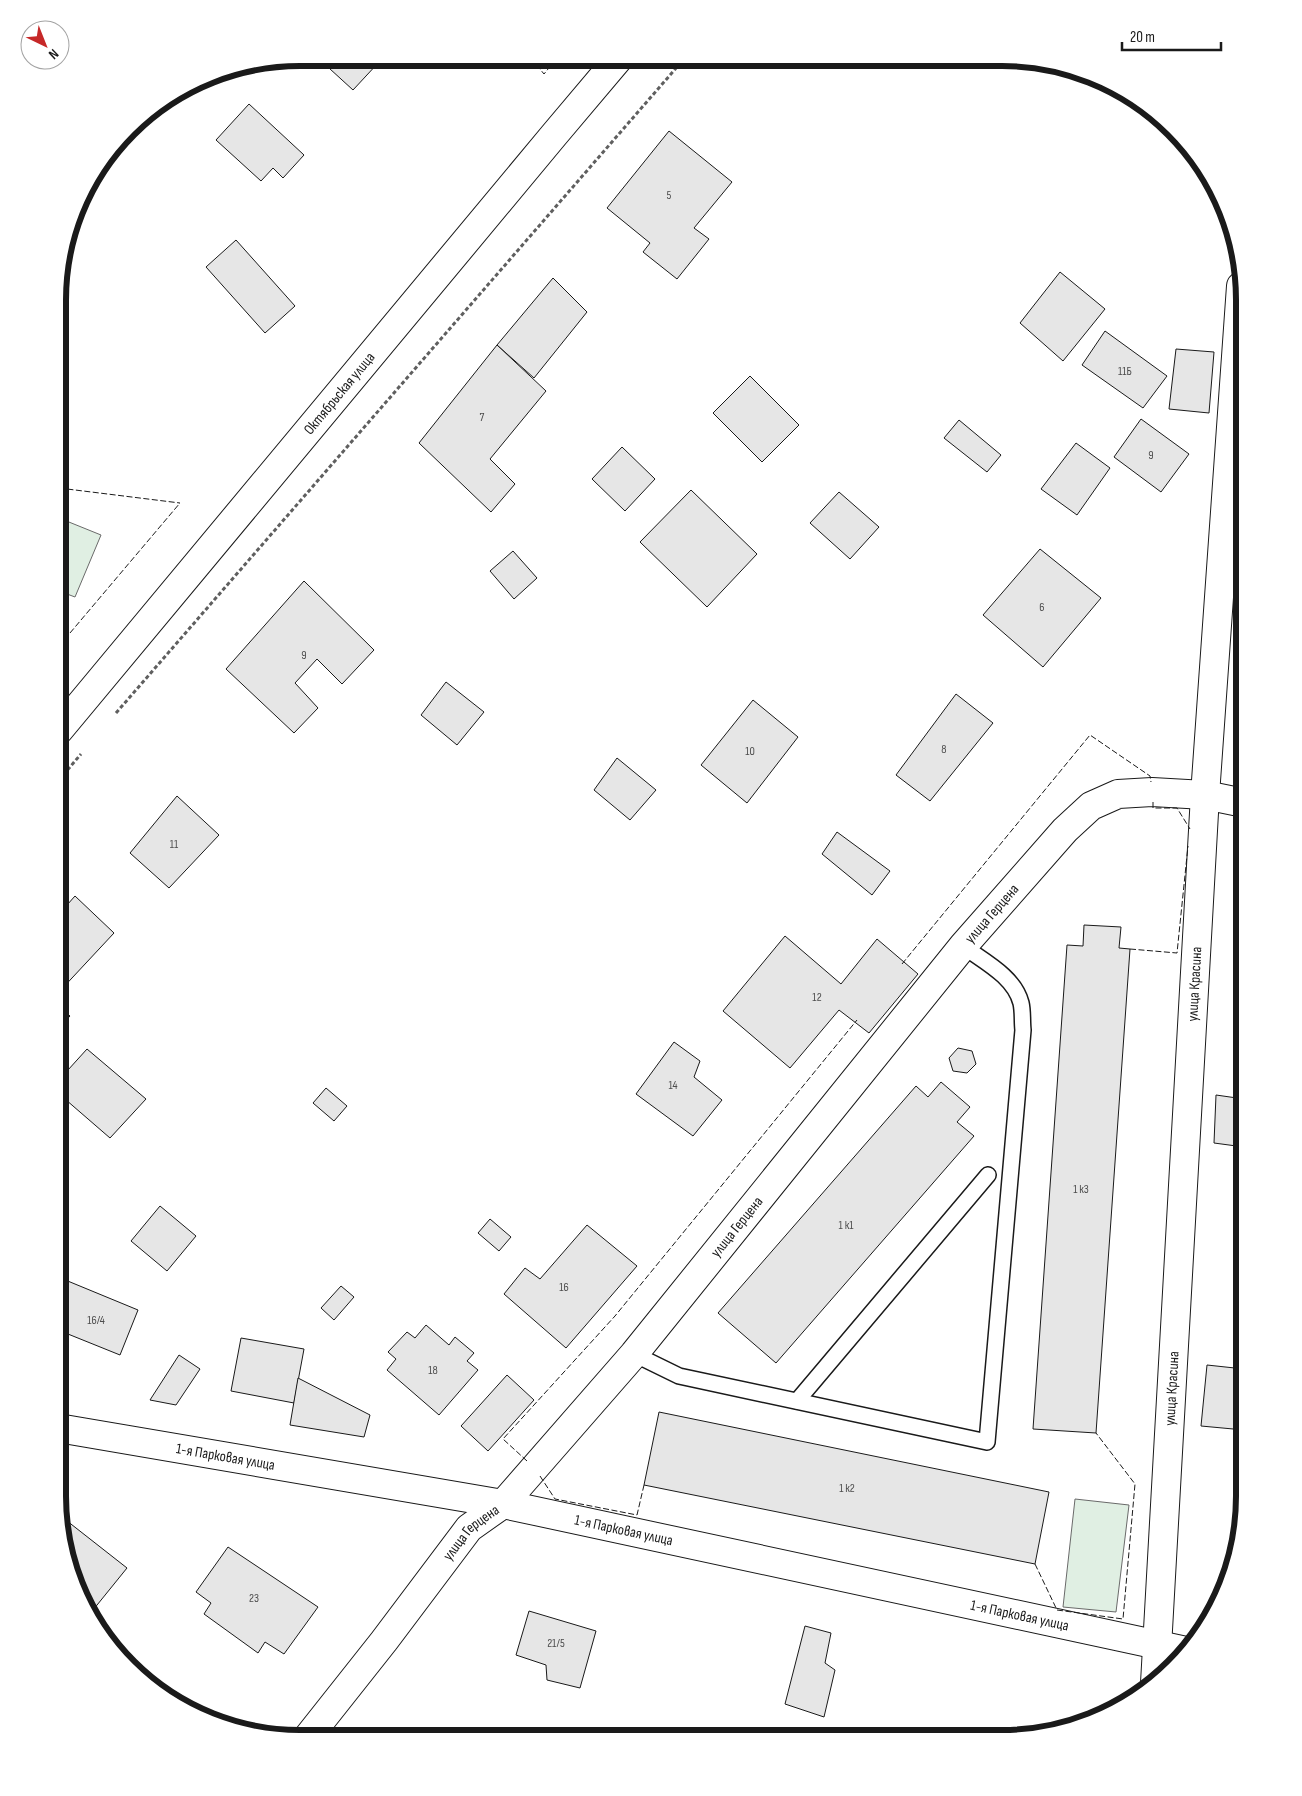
<svg xmlns="http://www.w3.org/2000/svg" width="1302" height="1796" font-family="'Sofia Sans Condensed',sans-serif">
<style>
.green{fill:#e0efe3;stroke:#6a6a6a}
.building{fill:#e6e6e6;stroke:#1a1a1a}
.lines{fill:none;stroke-linecap:round;stroke-linejoin:round}
.service-casing{stroke:#1a1a1a;stroke-width:18}
.minor-casing{stroke:#1a1a1a;stroke-width:30}
.tertiary-casing{stroke:#1a1a1a;stroke-width:30}
.path{stroke:#5f5f5f;stroke-width:3;stroke-dasharray:4 2.5;stroke-linecap:butt}
.service{stroke:#fff;stroke-width:15}
.minor{stroke:#fff;stroke-width:28}
.tertiary{stroke:#fff;stroke-width:28}
.fence{stroke:#1a1a1a;stroke-width:1;stroke-dasharray:6 2.5;stroke-linecap:butt}
.labels{text-anchor:middle;dominant-baseline:central;stroke-width:4;stroke-linejoin:round;paint-order:stroke}
.number-label{font-size:12px;fill:#4d4d4d}
.street-label{font-size:15px;fill:#1a1a1a;stroke:#fff}
.rim{fill:none;stroke:#1a1a1a;stroke-width:6}
</style>
<rect width="100%" height="100%" fill="#fff"/>
<g class="green">
<polygon points="59,518 101,535 75,597 59,591"/>
<polygon points="1075,1499 1129,1505 1116,1612 1063,1607"/>
</g>
<g class="building">
<polygon points="318,58 375,58 379,62 353,90"/>
<polygon points="249,104 304,155 283,178 273,168 261,181 216,140"/>
<polygon points="669,131 732,182 694,228 709,239 677,279 643,252 650,243 607,208"/>
<polygon points="236,240 295,306 265,333 206,267"/>
<polygon points="1060,272 1105,309 1063,361 1020,323"/>
<polygon points="553,278 587,312 534,378 497,345"/>
<polygon points="1105,331 1167,376 1143,408 1082,365"/>
<polygon points="497,345 546,391 490,459 515,484 491,512 419,443"/>
<polygon points="1176,349 1214,352 1209,413 1169,409"/>
<polygon points="750,376 799,425 762,462 713,413"/>
<polygon points="1141,419 1189,454 1161,492 1114,457"/>
<polygon points="959,420 1001,455 987,472 944,438"/>
<polygon points="1076,443 1110,468 1077,515 1041,489"/>
<polygon points="622,447 655,479 625,511 592,479"/>
<polygon points="691,490 757,554 707,607 640,542"/>
<polygon points="839,492 879,527 850,559 810,523"/>
<polygon points="1040,549 1101,598 1043,667 983,615"/>
<polygon points="513,551 537,578 514,599 490,571"/>
<polygon points="304,581 374,650 342,684 317,659 295,683 318,708 294,733 226,669"/>
<polygon points="446,682 484,712 457,745 421,715"/>
<polygon points="956,694 993,723 930,801 896,775"/>
<polygon points="753,700 798,737 747,803 701,765"/>
<polygon points="617,758 656,790 630,820 594,790"/>
<polygon points="177,796 219,835 169,888 130,853"/>
<polygon points="837,832 890,871 872,895 822,854"/>
<polygon points="75,896 114,933 58,993 59,914"/>
<polygon points="1084,925 1121,927 1119,948 1130,949 1096,1433 1033,1429 1067,945 1083,946"/>
<polygon points="785,936 841,984 877,939 918,974 869,1033 839,1010 790,1068 723,1011"/>
<polygon points="58,1006 70,1016 58,1029"/>
<polygon points="674,1042 700,1061 694,1077 722,1100 693,1136 636,1094"/>
<polygon points="958,1048 972,1051 976,1064 967,1073 953,1071 949,1058"/>
<polygon points="87,1049 146,1099 110,1138 58,1093 58,1081"/>
<polygon points="941,1082 970,1107 957,1122 974,1136 776,1363 718,1313 916,1086 928,1097"/>
<polygon points="326,1088 347,1106 334,1121 313,1103"/>
<polygon points="1216,1095 1244,1099 1244,1147 1214,1143"/>
<polygon points="160,1206 196,1236 167,1271 131,1241"/>
<polygon points="490,1219 511,1237 499,1251 478,1233"/>
<polygon points="587,1225 637,1266 566,1348 504,1294 525,1268 540,1279"/>
<polygon points="58,1277 138,1310 120,1355 58,1330"/>
<polygon points="341,1286 354,1297 334,1320 321,1308"/>
<polygon points="426,1325 449,1345 455,1337 474,1353 467,1361 478,1370 439,1415 387,1370 396,1359 388,1352 407,1332 415,1338"/>
<polygon points="241,1338 304,1349 294,1403 231,1391"/>
<polygon points="179,1355 200,1369 176,1405 150,1400"/>
<polygon points="1207,1365 1244,1369 1244,1430 1201,1426"/>
<polygon points="507,1375 534,1400 488,1451 461,1426"/>
<polygon points="298,1378 370,1415 364,1437 290,1425"/>
<polygon points="659,1412 1049,1492 1035,1564 644,1485"/>
<polygon points="62,1517 127,1568 93,1610 82,1602"/>
<polygon points="228,1547 318,1607 284,1654 265,1642 258,1653 204,1614 211,1603 196,1592"/>
<polygon points="529,1611 596,1631 580,1688 547,1680 546,1665 516,1655"/>
<polygon points="805,1626 831,1633 825,1663 835,1670 824,1717 785,1704"/>
</g>
<g class="lines">
<defs>
<g id="service">
<path d="M634,1354L679,1376L987,1442L1023,1030C1022,1022 1023,1011 1021,1003C1014,976 983,961 963,946"/>
<polyline points="797,1401 988,1175"/>
</g>
<g id="minor">
<path id="s1" d="M1155,1683L1205,795L1241,286"/>
<path id="s2" d="M308,1737L384,1641L469,1528L503,1504L634,1354L963,946L1065,830L1091,806L1118,794L1152,792L1205,795L1244,803"/>
</g>
<g id="tertiary">
<path id="s3" d="M59,730L554,135L619,58"/>
<path id="s4" d="M58,1428L503,1504L1186,1651"/>
</g>
</defs>
<use href="#service" class="service-casing"/>
<use href="#minor" class="minor-casing"/>
<use href="#tertiary" class="tertiary-casing"/>
<g class="path">
<polyline points="116,713 684,59"/>
<polyline points="59,780 81,754"/>
</g>
<use href="#service" class="service"/>
<use href="#minor" class="minor"/>
<use href="#tertiary" class="tertiary"/>
<g class="fence">
<polyline points="531,58 544,74 557,58"/>
<polyline points="59,488 180,503"/>
<polyline points="59,646 180,503"/>
<polyline points="1153,802 1153,808 1177,808 1190,829"/>
<polyline points="1130,949 1177,953 1188,846"/>
<polyline points="902,964 1090,735 1150,776 1151,782"/>
<polyline points="527,1461 503,1439 615,1316 857,1020"/>
<polyline points="540,1476 555,1499 637,1515 644,1485"/>
<polyline points="1035,1564 1057,1610 1123,1619 1135,1484 1096,1433"/>
</g>
</g>
<g class="labels">
<g class="number-label">
<text x="669" y="195">5</text>
<text x="1125" y="371">11Б</text>
<text x="482" y="417">7</text>
<text x="1151" y="455">9</text>
<text x="1042" y="607">6</text>
<text x="304" y="655">9</text>
<text x="944" y="749">8</text>
<text x="750" y="751">10</text>
<text x="174" y="844">11</text>
<text x="817" y="997">12</text>
<text x="673" y="1085">14</text>
<text x="1081" y="1189">1 к3</text>
<text x="846" y="1225">1 к1</text>
<text x="564" y="1287">16</text>
<text x="96" y="1320">16/4</text>
<text x="433" y="1370">18</text>
<text x="847" y="1488">1 к2</text>
<text x="254" y="1598">23</text>
<text x="556" y="1643">21/5</text>
</g>
<g class="street-label">
<text stroke="none"><textPath href="#s3" startOffset="438">Октябрьская улица</textPath></text>
<text stroke="none"><textPath href="#s2" startOffset="1072">улица Герцена</textPath></text>
<text stroke="none"><textPath href="#s1" startOffset="700">улица Красина</textPath></text>
<text stroke="none"><textPath href="#s2" startOffset="668">улица Герцена</textPath></text>
<text stroke="none"><textPath href="#s1" startOffset="295">улица Красина</textPath></text>
<text stroke="none"><textPath href="#s4" startOffset="170">1-я Парковая улица</textPath></text>
<text stroke="none"><textPath href="#s4" startOffset="575">1-я Парковая улица</textPath></text>
<text stroke="none"><textPath href="#s2" startOffset="262">улица Герцена</textPath></text>
<text stroke="none"><textPath href="#s4" startOffset="980">1-я Парковая улица</textPath></text>
</g>
</g>
<path d="M0 0H1302V1796H0ZM300 66H1002A234 234 0 0 1 1236 300V1496A234 234 0 0 1 1002 1730H300A234 234 0 0 1 66 1496V300A234 234 0 0 1 300 66Z" fill="#fff" fill-rule="evenodd"/>
<path class="rim" d="M300 66H1002A234 234 0 0 1 1236 300V1496A234 234 0 0 1 1002 1730H300A234 234 0 0 1 66 1496V300A234 234 0 0 1 300 66Z"/>
<g transform="translate(45 45) rotate(137)"><circle r="24" fill="#ffffff" stroke="#a3a3a3"/>
<path d="M0-4L9 19L0 12L-9 19Z" fill="#c62828"/>
<text y="-8" font-size="14" font-weight="bold" text-anchor="middle" fill="#1a1a1a">N</text>
</g>
<path d="M1122 42v8h99v-8" fill="none" stroke="#1a1a1a" stroke-width="2.5"/>
<text x="1130" y="42" font-size="15" fill="#1a1a1a" stroke="#ffffff" stroke-width="4" paint-order="stroke">20 m</text>
</svg>
